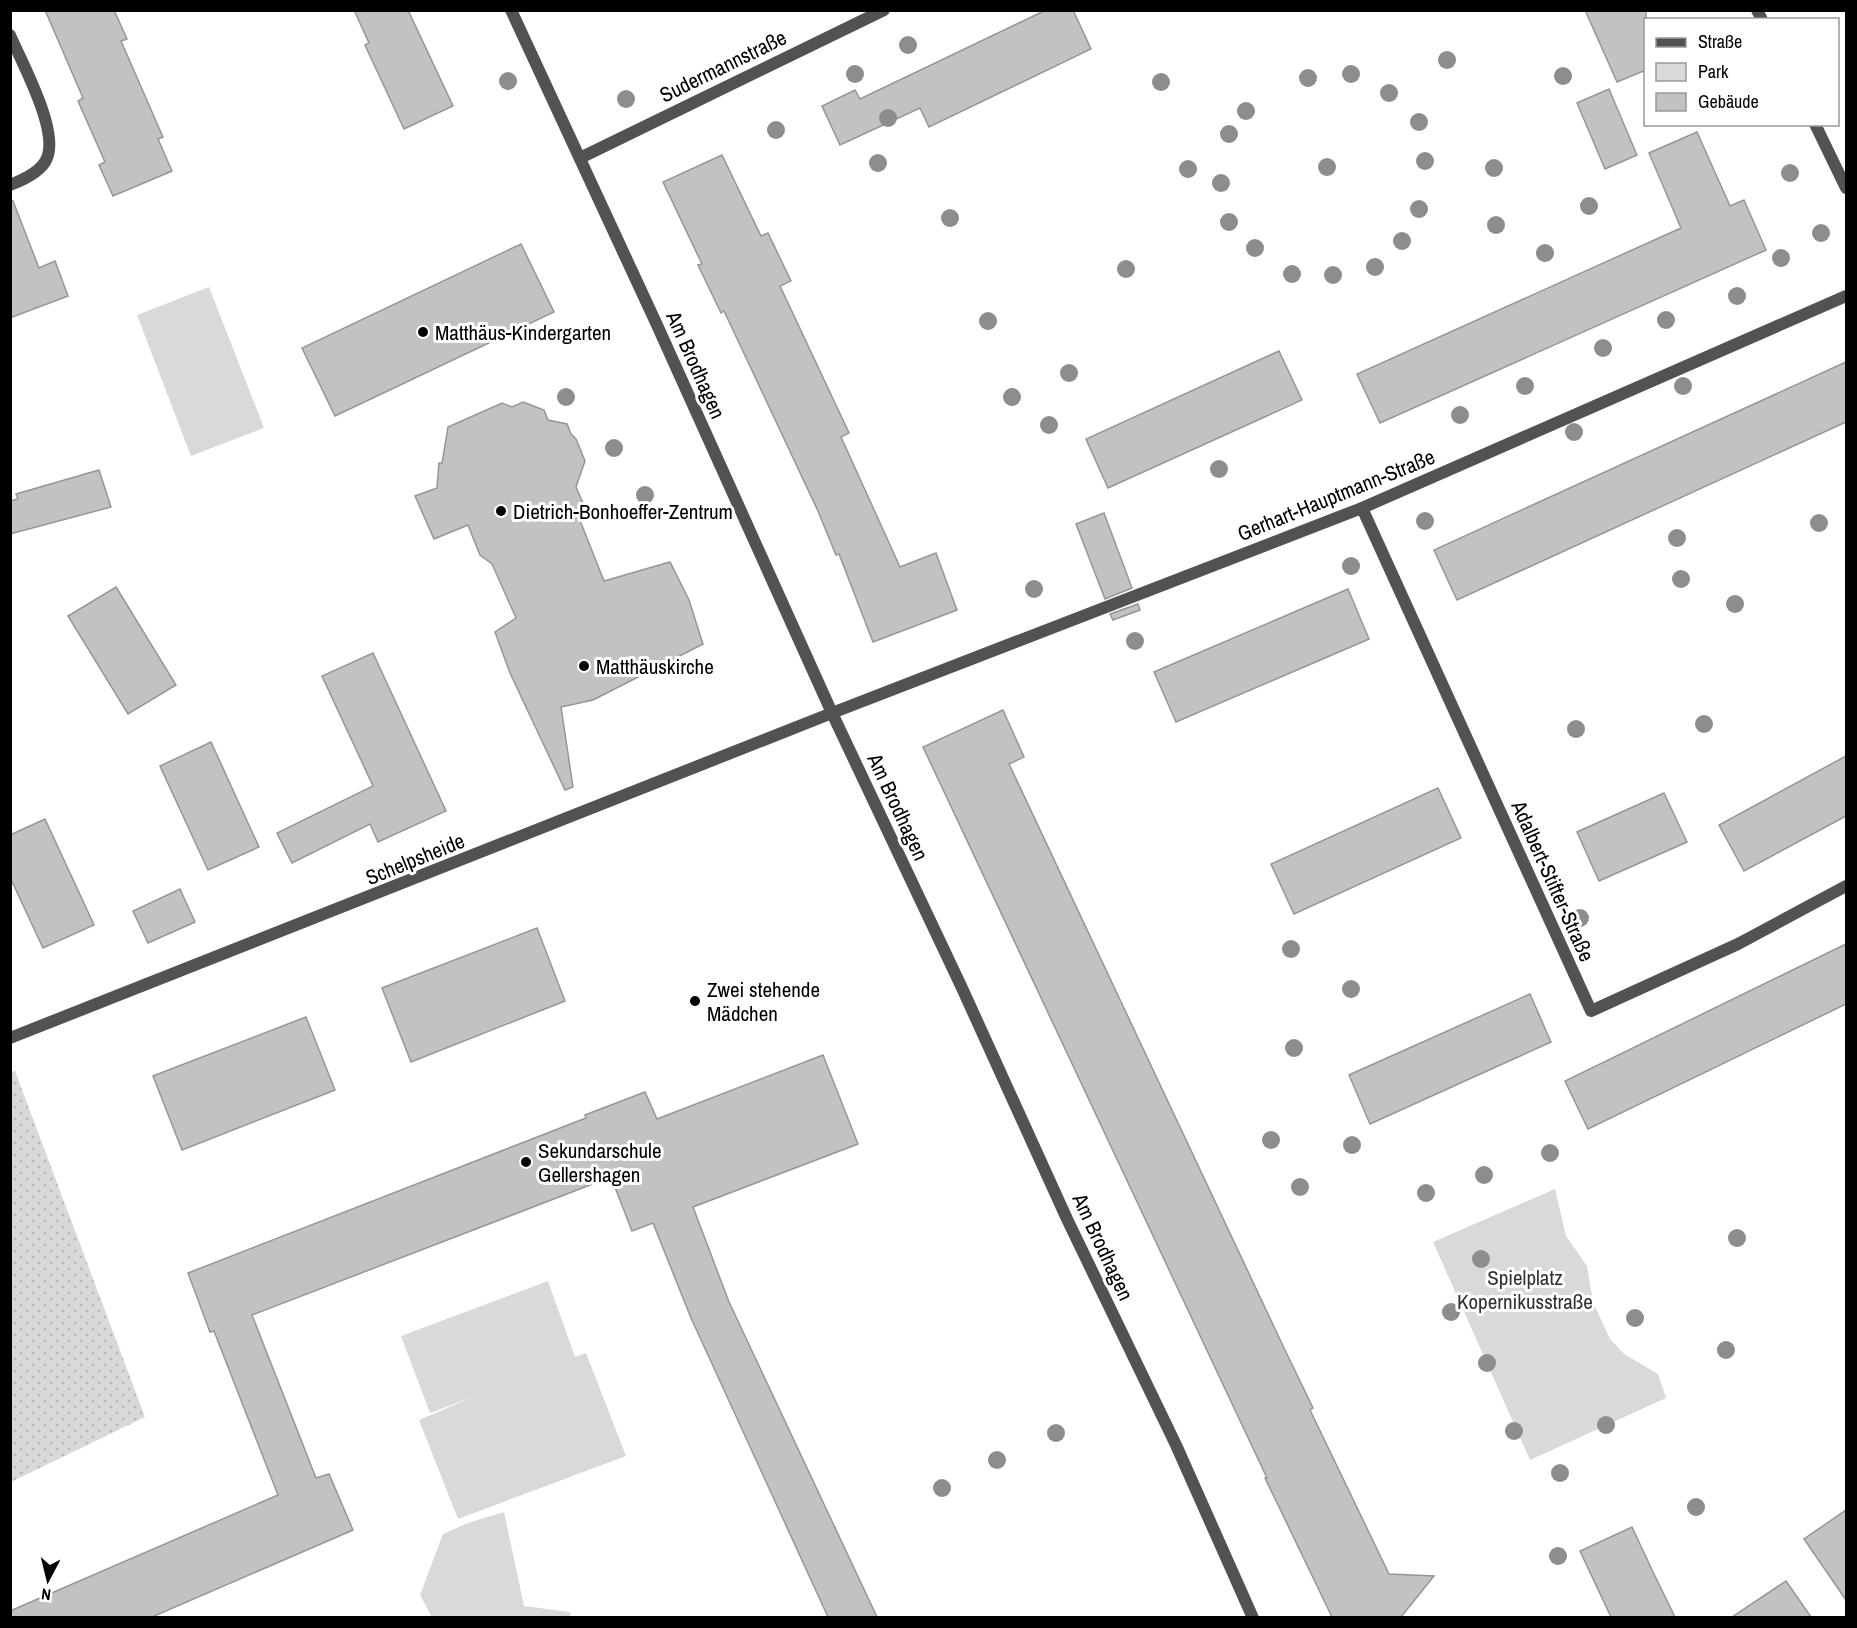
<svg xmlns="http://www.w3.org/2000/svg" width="1857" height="1628" font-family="'Archivo Narrow',sans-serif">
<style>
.grass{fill:url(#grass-dots)}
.park{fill:#d9d9d9}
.building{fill:#c2c2c2;stroke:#969696;stroke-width:1.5}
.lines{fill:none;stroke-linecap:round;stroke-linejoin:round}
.street{stroke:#525252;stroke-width:12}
.tree{fill:#8d8d8d}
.poi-dot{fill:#000;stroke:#fff;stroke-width:2}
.labels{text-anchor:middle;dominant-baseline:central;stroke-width:6;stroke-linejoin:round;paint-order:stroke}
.street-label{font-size:21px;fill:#000;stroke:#fff}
.poi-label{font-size:21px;fill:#000;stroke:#fff;text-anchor:start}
.park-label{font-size:21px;fill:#303030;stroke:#fff}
</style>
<defs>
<pattern id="grass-dots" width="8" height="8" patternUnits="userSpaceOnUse" patternTransform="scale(1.5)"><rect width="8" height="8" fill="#d9d9d9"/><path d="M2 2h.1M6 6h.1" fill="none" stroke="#b8b8b8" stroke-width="1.8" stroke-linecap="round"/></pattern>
</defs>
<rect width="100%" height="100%" fill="#fff"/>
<polygon class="grass" points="15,1071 145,1417 11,1482 10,1073"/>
<g class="park">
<polygon points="209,287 264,428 191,456 137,315"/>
<polygon points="1555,1189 1566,1236 1587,1266 1593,1302 1610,1339 1624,1354 1658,1374 1666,1398 1530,1460 1433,1242"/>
<polygon points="548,1281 575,1357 586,1353 626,1456 458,1519 419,1420 473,1397 430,1413 401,1336"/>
<polygon points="504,1512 524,1606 570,1612 571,1617 432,1617 420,1595 443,1534 468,1523"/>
</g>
<g class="building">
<polygon points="45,10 114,10 127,39 121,41 163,137 158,139 172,171 113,196 99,165 105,162 78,101 83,98"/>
<polygon points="354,10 408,10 453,106 404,129 365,45 369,43"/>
<polygon points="1046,10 1073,10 1091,49 929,127 920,108 840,145 822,106 855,90 860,99"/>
<polygon points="1585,10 1646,10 1646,70 1617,82"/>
<polygon points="1609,89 1637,155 1605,169 1577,103"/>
<polygon points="1697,132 1730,206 1744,200 1766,250 1380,423 1357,374 1681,228 1649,153"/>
<polygon points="722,155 761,236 768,233 791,281 780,286 849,433 841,437 900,567 936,553 957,610 873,642 839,554 836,555 818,511 724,311 721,313 698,265 702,264 663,182"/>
<polygon points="13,201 39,268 55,261 68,296 10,318 10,202"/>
<polygon points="521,244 554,312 335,416 302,348"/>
<polygon points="1279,351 1302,400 1108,488 1086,439"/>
<polygon points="1846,362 1846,422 1457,600 1434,550"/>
<polygon points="523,402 544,410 548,420 567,424 571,434 576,439 585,461 576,487 583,503 579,518 604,581 670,562 689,600 703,644 593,700 561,707 573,787 565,790 510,673 495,632 516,618 492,564 480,555 468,525 434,539 415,496 437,488 439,463 442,463 448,427 502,403 512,407"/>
<polygon points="99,470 111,507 10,534 10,501 18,499 16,494"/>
<polygon points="1104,513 1132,588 1105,599 1076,524"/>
<polygon points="116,587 176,685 128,714 68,616"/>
<polygon points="1348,589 1369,639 1176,722 1154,672"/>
<polygon points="1138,604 1140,610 1113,620 1110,614"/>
<polygon points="373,653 446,811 378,842 370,824 292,863 277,833 373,786 322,676"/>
<polygon points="1003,710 1024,757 1009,764 1284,1348 1313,1408 1310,1410 1389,1574 1434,1576 1401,1617 1332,1617 1265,1478 1267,1478 923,747"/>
<polygon points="211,742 259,847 208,870 160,766"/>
<polygon points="1846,756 1846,816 1744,871 1719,825"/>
<polygon points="1438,788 1461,838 1294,914 1271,864"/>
<polygon points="1664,793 1687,842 1599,881 1577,832"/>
<polygon points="45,819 94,925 43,948 10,877 10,835"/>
<polygon points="180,889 195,922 148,943 133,911"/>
<polygon points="537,928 565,1001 411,1062 382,988"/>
<polygon points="1846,944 1846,1004 1588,1129 1565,1081"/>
<polygon points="1530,994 1551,1042 1370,1124 1349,1075"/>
<polygon points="306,1017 335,1090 182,1150 153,1076"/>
<polygon points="823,1055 858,1144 693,1207 729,1302 877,1617 828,1617 691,1318 653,1223 632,1231 611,1177 252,1315 316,1478 329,1474 353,1530 152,1617 10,1617 10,1611 278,1495 214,1331 210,1332 188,1273 586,1118 585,1115 645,1092 657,1119"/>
<polygon points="1846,1510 1846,1600 1804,1539"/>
<polygon points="1632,1527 1653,1572 1675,1617 1611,1617 1580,1551"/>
<polygon points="1786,1581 1811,1617 1732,1617"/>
</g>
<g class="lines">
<g class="street">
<polyline points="511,10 657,325 832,713 962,988 1067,1219 1176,1445 1253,1618"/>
<polyline points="1757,10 1762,20"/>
<path d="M10,35C22,63 59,130 47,158C42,171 23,180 10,185"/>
<polyline points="1815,124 1846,188"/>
<polyline points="580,158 884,10"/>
<polyline points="1362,508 1591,1011 1738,944 1846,886"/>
<polyline points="10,1038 832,713 1362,508 1846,296"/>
</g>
</g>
<g class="tree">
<circle cx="908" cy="45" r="9"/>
<circle cx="1447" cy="60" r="9"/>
<circle cx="855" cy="74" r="9"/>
<circle cx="1351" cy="74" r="9"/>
<circle cx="1563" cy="76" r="9"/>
<circle cx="1308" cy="78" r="9"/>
<circle cx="508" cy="81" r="9"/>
<circle cx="1161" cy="82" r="9"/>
<circle cx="1389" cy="93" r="9"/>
<circle cx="626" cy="99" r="9"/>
<circle cx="1246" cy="111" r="9"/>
<circle cx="888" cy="118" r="9"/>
<circle cx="1419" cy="122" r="9"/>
<circle cx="776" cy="130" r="9"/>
<circle cx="1229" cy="134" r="9"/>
<circle cx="1425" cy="161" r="9"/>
<circle cx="878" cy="163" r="9"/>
<circle cx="1327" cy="167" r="9"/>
<circle cx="1494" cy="168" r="9"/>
<circle cx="1188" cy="169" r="9"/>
<circle cx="1790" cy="173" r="9"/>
<circle cx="1221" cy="183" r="9"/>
<circle cx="1589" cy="206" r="9"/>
<circle cx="1419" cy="209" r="9"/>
<circle cx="950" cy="218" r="9"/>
<circle cx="1229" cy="222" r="9"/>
<circle cx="1496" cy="225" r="9"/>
<circle cx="1821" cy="233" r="9"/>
<circle cx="1402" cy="241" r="9"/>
<circle cx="1255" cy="248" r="9"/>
<circle cx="1545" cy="253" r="9"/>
<circle cx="1781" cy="258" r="9"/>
<circle cx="1375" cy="267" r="9"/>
<circle cx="1126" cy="269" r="9"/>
<circle cx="1292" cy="274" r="9"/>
<circle cx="1333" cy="275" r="9"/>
<circle cx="1737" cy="296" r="9"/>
<circle cx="1666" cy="320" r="9"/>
<circle cx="988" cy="321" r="9"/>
<circle cx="1603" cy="348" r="9"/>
<circle cx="1069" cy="373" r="9"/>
<circle cx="1525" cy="386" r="9"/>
<circle cx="1683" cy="386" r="9"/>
<circle cx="566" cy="397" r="9"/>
<circle cx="1012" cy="397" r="9"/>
<circle cx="1460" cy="415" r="9"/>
<circle cx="1049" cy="425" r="9"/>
<circle cx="1574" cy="432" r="9"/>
<circle cx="614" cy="448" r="9"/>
<circle cx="1219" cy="469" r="9"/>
<circle cx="645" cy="495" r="9"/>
<circle cx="1425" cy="521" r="9"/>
<circle cx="1819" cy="523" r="9"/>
<circle cx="1677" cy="538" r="9"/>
<circle cx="1351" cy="566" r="9"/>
<circle cx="1681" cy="579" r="9"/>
<circle cx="1034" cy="589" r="9"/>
<circle cx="1735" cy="604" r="9"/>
<circle cx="1135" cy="641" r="9"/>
<circle cx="1704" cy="724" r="9"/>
<circle cx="1576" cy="729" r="9"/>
<circle cx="1580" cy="918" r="9"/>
<circle cx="1291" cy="949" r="9"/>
<circle cx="1351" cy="989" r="9"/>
<circle cx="1294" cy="1048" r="9"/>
<circle cx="1271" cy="1140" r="9"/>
<circle cx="1352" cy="1145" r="9"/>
<circle cx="1550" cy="1153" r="9"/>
<circle cx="1484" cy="1175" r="9"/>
<circle cx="1300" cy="1187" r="9"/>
<circle cx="1426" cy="1193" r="9"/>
<circle cx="1737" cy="1238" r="9"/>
<circle cx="1481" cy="1259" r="9"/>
<circle cx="1451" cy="1312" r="9"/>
<circle cx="1635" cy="1318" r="9"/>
<circle cx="1726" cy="1350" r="9"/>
<circle cx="1487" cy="1363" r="9"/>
<circle cx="1606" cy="1425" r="9"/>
<circle cx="1514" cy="1431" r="9"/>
<circle cx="1056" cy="1433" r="9"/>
<circle cx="997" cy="1460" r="9"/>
<circle cx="1560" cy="1473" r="9"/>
<circle cx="942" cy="1488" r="9"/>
<circle cx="1696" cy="1507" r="9"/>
<circle cx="1558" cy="1556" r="9"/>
</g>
<g class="poi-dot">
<circle cx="423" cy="332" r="6"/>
<circle cx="501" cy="511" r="6"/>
<circle cx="584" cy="666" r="6"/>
<circle cx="695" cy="1001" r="6"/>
<circle cx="526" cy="1162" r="6"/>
</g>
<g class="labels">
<g class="street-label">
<text transform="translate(723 66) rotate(-26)">Sudermannstraße</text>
<text transform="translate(696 365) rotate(66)">Am Brodhagen</text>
<text transform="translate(1336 495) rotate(-22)">Gerhart-Hauptmann-Straße</text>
<text transform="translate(898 807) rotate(65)">Am Brodhagen</text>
<text transform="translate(415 859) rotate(-22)">Schelpsheide</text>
<text transform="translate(1553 881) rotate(66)">Adalbert-Stifter-Straße</text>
<text transform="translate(1103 1247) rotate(65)">Am Brodhagen</text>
</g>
<g class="poi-label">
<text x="435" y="332">Matthäus-Kindergarten</text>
<text x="513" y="511">Dietrich-Bonhoeffer-Zentrum</text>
<text x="596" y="666">Matthäuskirche</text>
<text x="707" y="989">Zwei stehende<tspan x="707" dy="24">Mädchen</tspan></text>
<text x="538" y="1150">Sekundarschule<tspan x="538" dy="24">Gellershagen</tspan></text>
</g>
<g class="park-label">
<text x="1525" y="1277">Spielplatz<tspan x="1525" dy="24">Kopernikusstraße</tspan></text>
</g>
</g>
<rect width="1857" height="1628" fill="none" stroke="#000000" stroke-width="24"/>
<rect x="1644" y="18" width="195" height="108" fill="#ffffff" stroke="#999999" stroke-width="1.5"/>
<rect x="1656" y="38" width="30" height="9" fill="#525252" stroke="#999999" stroke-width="1.5"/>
<text x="1698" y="48" font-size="18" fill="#000000">Straße</text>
<rect x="1656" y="63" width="30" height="18" fill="#d9d9d9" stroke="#999999" stroke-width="1.5"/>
<text x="1698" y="78" font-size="18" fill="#000000">Park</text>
<rect x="1656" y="93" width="30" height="18" fill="#c2c2c2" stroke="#999999" stroke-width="1.5"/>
<text x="1698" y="108" font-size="18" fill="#000000">Gebäude</text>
<g transform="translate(48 1580) rotate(187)" stroke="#ffffff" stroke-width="4.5" paint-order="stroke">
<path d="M0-4.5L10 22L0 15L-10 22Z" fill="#000000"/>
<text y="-9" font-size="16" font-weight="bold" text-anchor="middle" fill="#000000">N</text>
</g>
</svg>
